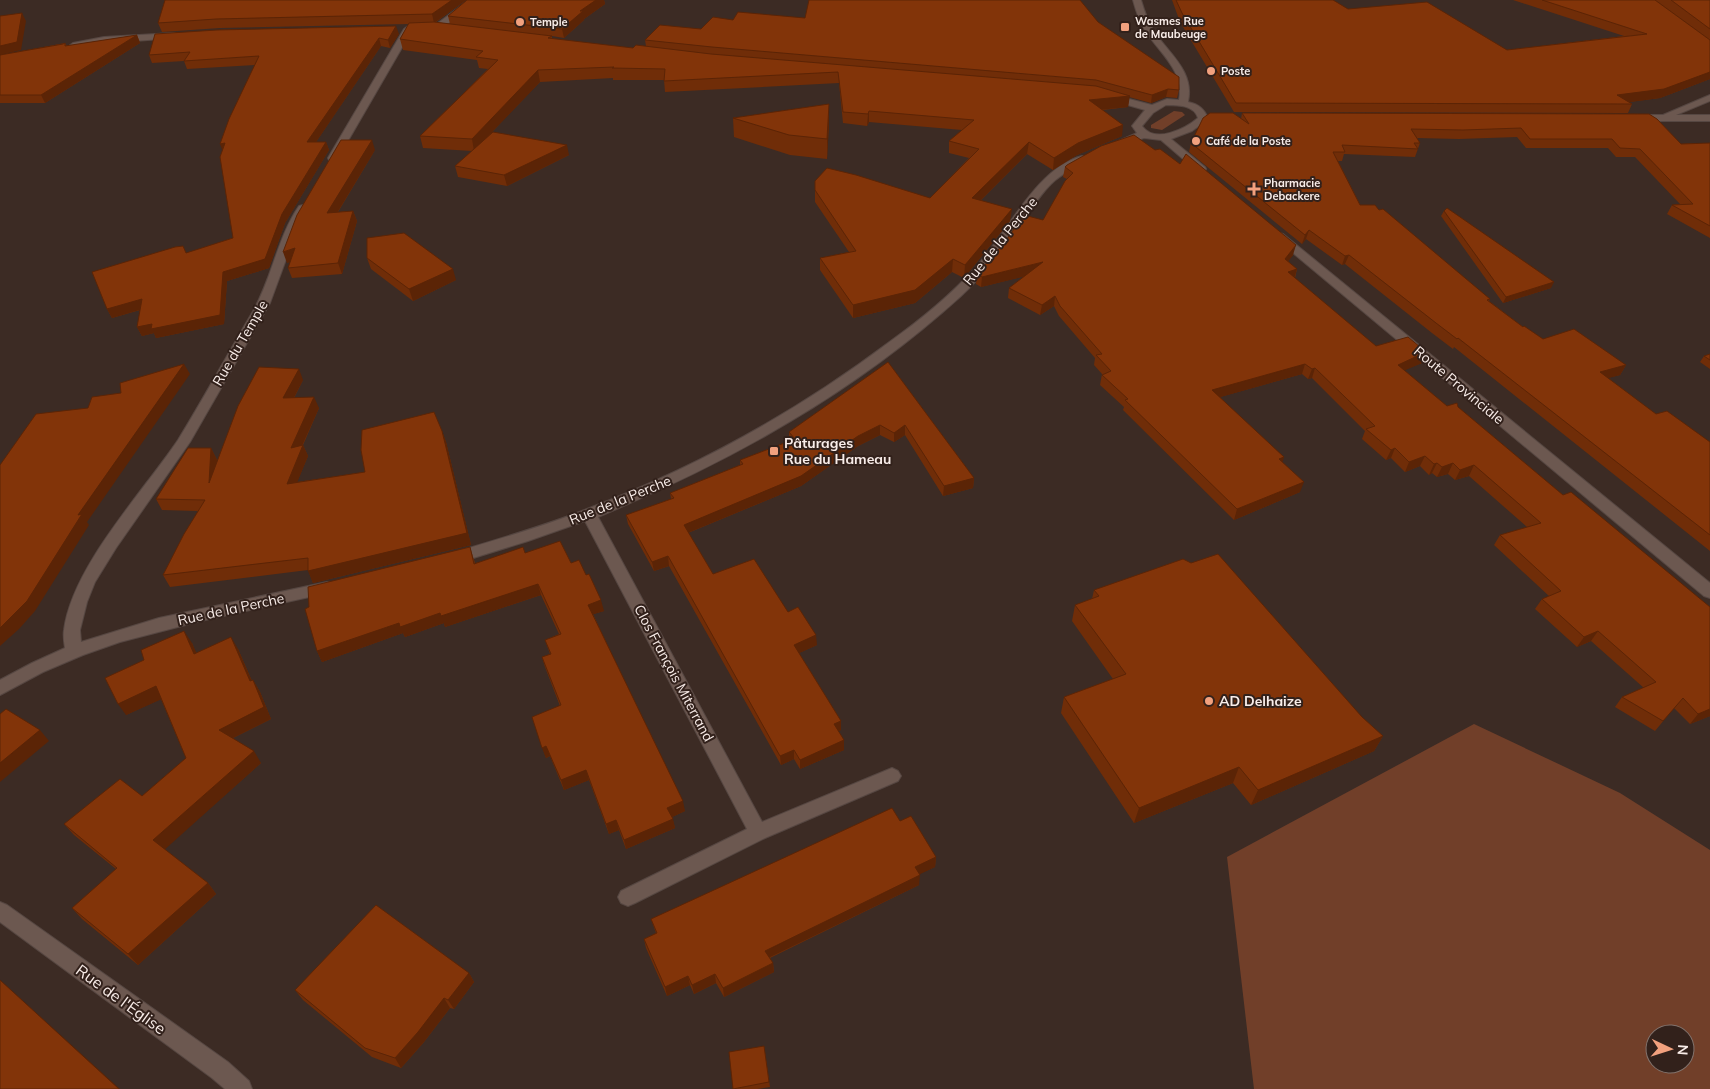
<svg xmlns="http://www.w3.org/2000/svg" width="1710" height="1089" font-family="Mulish,sans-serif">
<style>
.green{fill:#713f29;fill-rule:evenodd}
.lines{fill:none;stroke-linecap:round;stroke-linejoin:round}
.minor-casing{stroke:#564742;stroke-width:2}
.minor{fill:#6c5850;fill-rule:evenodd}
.wall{fill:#702d08}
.shaded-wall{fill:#5b2406}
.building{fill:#823409;stroke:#5b2406}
.poi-dot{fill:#f2a17e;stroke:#32211b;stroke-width:2}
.labels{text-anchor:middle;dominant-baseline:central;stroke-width:4;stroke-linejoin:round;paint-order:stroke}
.far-poi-label{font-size:11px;font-weight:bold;fill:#f9ede9;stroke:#32211b;text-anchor:start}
.street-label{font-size:14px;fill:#f9ede9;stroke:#32211b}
.poi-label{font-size:14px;font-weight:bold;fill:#f9ede9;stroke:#32211b;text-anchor:start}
.near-street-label{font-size:16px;fill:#f9ede9;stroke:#32211b}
</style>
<rect width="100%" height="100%" fill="#3c2b24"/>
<g class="green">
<polygon points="1174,111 1182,112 1185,115 1162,130 1151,128 1151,125"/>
<path d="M1474,724L1620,793L1710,850V1089H1254L1227,857ZM1655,1034H1685V1064H1655Z"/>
</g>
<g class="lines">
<defs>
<g id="minor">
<polygon points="469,0 478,0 440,30 434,30 434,26"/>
<path d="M1133,0H1141C1144,10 1147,20 1153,30C1168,53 1195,71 1188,102C1198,104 1205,109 1208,119L1192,131L1171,139L1205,167L1206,169L1205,171H1197L1161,140L1144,138L1117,147L1112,144L1137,133L1132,126L1145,110L1107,99V95L1110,94L1152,105L1167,99L1179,100C1185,72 1160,53 1146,32C1140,23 1136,11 1133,0ZM1166,105C1178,105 1194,105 1198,118C1185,129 1155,144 1142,126L1153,113Z"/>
<polygon points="408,26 417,29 411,32 338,158 333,161 329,160 328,158 404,29"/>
<polygon points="174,33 177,34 177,38 104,43 73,49 69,46 73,43 104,37"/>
<polygon points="1710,95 1710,101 1676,115 1710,115 1710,121 1637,121 1632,118 1637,115 1663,115"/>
<path d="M1082,156L1086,157L1087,159L1086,161C1074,168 1061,174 1051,184C1037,198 1027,216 1015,233C999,255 982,277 961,296C853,394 731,461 598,517L762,822L892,768L898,771L901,776L898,781L765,838L635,903L628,906L621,903L618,897L621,891L747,829L585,521L528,541L454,564L449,562L446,558L449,554C495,540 542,527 587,509C695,468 796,412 888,343C919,321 950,296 975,268C1006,235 1037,167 1082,156Z"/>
<path d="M303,205L308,208L299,224L270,303L190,442L116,548L95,582L87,602L80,630L81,642L159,618L327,582L332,584L335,588L332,592L201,621L120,642L83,655L43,672L0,695V680L32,663L65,648C64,642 63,636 64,630C72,567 143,492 178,440C204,398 227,355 252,313C272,279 277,238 299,206Z"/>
<polygon points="1279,233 1283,234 1710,583 1710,598 1704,596 1275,238 1273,236"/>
<polygon points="0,902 7,905 228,1062 249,1081 252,1089 225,1089 212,1078 0,922"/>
</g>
</defs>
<use href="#minor" class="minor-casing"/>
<use href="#minor" class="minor"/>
</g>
<g class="wall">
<polygon points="466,0 436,22 450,24 448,16 467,0 604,0 605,4 584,19 584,20 564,38 552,36 552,39 633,48 646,46 645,40 701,29 733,20 805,18 1098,22 1179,90 1177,98 1166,97 1151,103 1129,97 1128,107 1103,110 1122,136 1077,155 1053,170 1027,154 981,200 1010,221 964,278 952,272 915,303 853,318 820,270 820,258 849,252 815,202 815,181 930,198 969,158 949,153 949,141 962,130 869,122 867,126 843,123 839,83 665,92 664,80 613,80 613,78 540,82 491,133 569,155 507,186 458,177 455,166 472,151 423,148 420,136 488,69 479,68 477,60 403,50 400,39 409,24 220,28 162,32 158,23"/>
<polygon points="1172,0 1333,0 1348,9 1507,50 1624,36 1513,0 1710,0 1710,79 1660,98 1629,102 1632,104 1628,113 1234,112 1180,22"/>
<polygon points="399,34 390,48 381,46 316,142 326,142 329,150 285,223 269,268 227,281 224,324 156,338 154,333 142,336 137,327 140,310 112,318 107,309 187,253 233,238 255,65 187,69 184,61 152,63 149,55"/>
<polygon points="137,35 140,43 45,103 0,103 0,55 65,43 67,46"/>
<polygon points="829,104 829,123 827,159 790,155 734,137 733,118"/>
<polygon points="1242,113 1649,114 1681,144 1710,143 1710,238 1667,214 1672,205 1680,204 1635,157 1616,157 1608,148 1526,148 1517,137 1459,139 1417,138 1420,143 1415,157 1344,154 1342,161 1338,161 1360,205 1379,210 1490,299 1489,301 1523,327 1543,339 1626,365 1620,375 1607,378 1656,414 1710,442 1710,551 1454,347 1453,349 1432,333 1345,264 1342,265 1306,239 1302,244 1189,152 1191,143 1241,119"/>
<polygon points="375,150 338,212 353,211 357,221 342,274 292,278 288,268 291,261 287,263"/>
<polygon points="1065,167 1293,255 1288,261 1297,269 1295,278 1376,346 1426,352 1422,363 1404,370 1447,406 1458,407 1563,495 1710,607 1710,716 1690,724 1674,708 1655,731 1615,707 1622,697 1644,688 1591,641 1577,647 1535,609 1542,599 1549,596 1494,545 1500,535 1527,527 1469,476 1455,480 1448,474 1437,477 1432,473 1429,475 1420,466 1405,472 1391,458 1386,460 1362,439 1365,431 1312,378 1308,379 1302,374 1220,397 1282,462 1300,492 1234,520 1123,410 1124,407 1100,385 1102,374 1094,365 1095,358 1059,316 1054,306 1040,315 1008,298 1009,288 1025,276 981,287 976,284 977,274 1043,220 1067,179 1063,177"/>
<polygon points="1444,211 1551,288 1503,303 1441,216"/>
<polygon points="367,258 456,280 413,301 371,269"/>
<polygon points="1710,354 1710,369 1700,362 1704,356"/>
<polygon points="888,362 974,478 973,488 943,496 905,435 894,442 880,435 858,446 801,486 688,533 713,574 788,612 817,645 799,653 841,721 841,730 838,731 844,740 844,750 800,769 794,759 781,765 669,566 654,571 628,524 626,515 671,499 670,493 740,465 740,460 789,441 789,432"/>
<polygon points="303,380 294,398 319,408 303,445 308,456 297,482 365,472 442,431 446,442 471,545 313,583 308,570 170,587 163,575 198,511 162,510 156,499 211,448 217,460 217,462"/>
<polygon points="470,547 475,563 525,553 571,563 604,611 593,614 685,811 672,817 675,828 626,849 619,830 609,834 589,780 564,790 550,756 546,758 532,717 560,706 545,667 542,657 550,654 545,640 559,634 541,595 445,627 444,623 405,637 403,633 322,662 317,651 309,607"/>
<polygon points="1094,590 1362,717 1383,736 1374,751 1251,805 1233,783 1134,823 1061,713 1064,697 1113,679 1072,621 1075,605 1092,599"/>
<polygon points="192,643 196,653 238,649 252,681 253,680 260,692 271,719 233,738 261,763 164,849 208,883 216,894 138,965 82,919 72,908 116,869 74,835 64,824 142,796 186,758 161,699 126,715 144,660"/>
<polygon points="900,821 936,857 935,867 919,874 919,885 770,958 773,963 774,972 724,997 716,983 694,994 690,985 667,996 646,948 644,939 656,933 651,919"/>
<polygon points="469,973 474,982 454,1009 450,1008 424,1042 401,1068 372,1057 303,1000 295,990"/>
<polygon points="764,1046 770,1087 757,1089 733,1089"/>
</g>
<g class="shaded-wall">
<polygon points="452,0 466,0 434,23 432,14"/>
<polygon points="596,0 604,0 605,4 584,19 584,20 564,38 562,29 580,11"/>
<polygon points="22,13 26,21 21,50 0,55 0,46"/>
<polygon points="396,26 399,34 390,48 388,40"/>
<polygon points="137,35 140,43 45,103 41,95"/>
<polygon points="379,38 381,46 310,151 307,142"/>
<polygon points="538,70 540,82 474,151 472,139"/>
<polygon points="1710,72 1710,79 1660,98 1616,104 1617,95"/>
<polygon points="1168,89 1166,97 1151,103 1152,95"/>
<polygon points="1130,96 1128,107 1088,111 1089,100"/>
<polygon points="829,104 829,123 827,159 827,139"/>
<polygon points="869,111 869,122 867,126 868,114"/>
<polygon points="1123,125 1122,136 1077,155 1053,170 1054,158 1078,143"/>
<polygon points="372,140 375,150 331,223 327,213"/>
<polygon points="326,142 329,150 285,223 269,268 227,281 224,324 156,338 154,333 142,336 137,327 223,272 282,214"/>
<polygon points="1029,142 1027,154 971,210 972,198"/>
<polygon points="225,143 223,152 220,144"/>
<polygon points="567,145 569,155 507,186 504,175"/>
<polygon points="1012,209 1010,221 964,278 965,265"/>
<polygon points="353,211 357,221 342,274 338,263"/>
<polygon points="1309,230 1306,239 1302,244 1305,235"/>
<polygon points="1296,245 1293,255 1282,269 1285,259"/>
<polygon points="295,248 299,259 287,263 283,252"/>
<polygon points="1349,255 1345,264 1342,265 1345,256"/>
<polygon points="953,259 952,272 915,303 853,318 853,305"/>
<polygon points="1043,262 1042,272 981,287 982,277"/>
<polygon points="453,269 456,280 413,301 409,289"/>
<polygon points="1297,269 1294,279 1288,272"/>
<polygon points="1554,282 1551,288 1503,303 1506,297"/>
<polygon points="1055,296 1054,306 1040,315 1042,305"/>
<polygon points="142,299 146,308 112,318 107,309"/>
<polygon points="1426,352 1422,363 1394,375 1398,365"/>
<polygon points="184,364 190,374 87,522 89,525 35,611 19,629 0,646 0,628 78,515"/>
<polygon points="1305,364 1302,374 1210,400 1212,390"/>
<polygon points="1626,365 1620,375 1594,382 1600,372"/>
<polygon points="1315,368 1312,378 1308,379 1312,369"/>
<polygon points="299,369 303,380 288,409 283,398"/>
<polygon points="314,397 319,408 296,459 291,448"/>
<polygon points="880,425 880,435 858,446 801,486 685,534 684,525"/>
<polygon points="905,425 905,435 894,442 894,433"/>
<polygon points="442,431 446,442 471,545 313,583 308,571"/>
<polygon points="303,445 308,456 292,495 287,484"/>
<polygon points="211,448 217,460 215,495 209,483"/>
<polygon points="1395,448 1391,458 1386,460 1391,450"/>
<polygon points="1425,456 1420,466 1405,472 1409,462"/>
<polygon points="1284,457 1281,467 1279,459"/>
<polygon points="1437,463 1432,473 1429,475 1434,464"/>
<polygon points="1453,463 1448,474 1437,477 1442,467"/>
<polygon points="1474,465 1469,476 1455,480 1460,470"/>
<polygon points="974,478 973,488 943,496 944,486"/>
<polygon points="1304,482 1300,492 1234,520 1237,509"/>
<polygon points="668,556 669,566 654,571 652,562"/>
<polygon points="538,584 541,595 445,627 444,623 405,637 403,633 322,662 317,651 399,623 440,613"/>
<polygon points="601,600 604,611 591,615 588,605"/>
<polygon points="184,631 192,643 202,666 194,654"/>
<polygon points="1598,631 1591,641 1577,647 1584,637"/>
<polygon points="816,635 817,645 795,655 794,645"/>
<polygon points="231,637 238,649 257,693 250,681"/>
<polygon points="253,680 260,692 271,719 227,741 219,730"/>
<polygon points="156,686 164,698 126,715 118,704"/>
<polygon points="1710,709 1710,716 1690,724 1698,714"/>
<polygon points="841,721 841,730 834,733 834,724"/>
<polygon points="40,730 49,741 0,782 0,763"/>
<polygon points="1383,736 1374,751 1251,805 1258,790"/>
<polygon points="844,740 844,750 800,769 800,760"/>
<polygon points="546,746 550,756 546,758 542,748"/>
<polygon points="794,750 794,759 781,765 780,756"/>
<polygon points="254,751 261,763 162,852 153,840"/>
<polygon points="1239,767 1233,783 1134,823 1139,808"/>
<polygon points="586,770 589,780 564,790 561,780"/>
<polygon points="683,801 685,811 670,818 667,808"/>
<polygon points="673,819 675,828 626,849 624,840"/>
<polygon points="616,820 619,830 609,834 606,824"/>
<polygon points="936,857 935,867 914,877 915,867"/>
<polygon points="920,875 919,885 766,959 765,951"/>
<polygon points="208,883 216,894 138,965 128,954"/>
<polygon points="773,963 774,972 724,997 723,988"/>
<polygon points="469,973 474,982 454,1009 448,1000"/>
<polygon points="715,974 716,983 694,994 692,985"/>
<polygon points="688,976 690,985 667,996 665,987"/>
<polygon points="0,980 120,1089 119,1089"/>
<polygon points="444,998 450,1008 424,1042 401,1068 395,1058"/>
</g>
<g class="building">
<polygon points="165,0 452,0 432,14 216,19 158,23"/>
<polygon points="467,0 596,0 580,11 583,11 562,29 448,16"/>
<polygon points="809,0 1080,0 1098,22 1179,77 1179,90 1168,89 1152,95 1096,80 712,47 645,40 660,25 701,29 713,17 733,20 738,12 805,18"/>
<polygon points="1176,0 1333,0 1348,9 1427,2 1507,50 1647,34 1542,0 1655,0 1710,40 1710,72 1664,89 1617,95 1632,104 1236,103 1182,13"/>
<polygon points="1671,0 1710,0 1710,29"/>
<polygon points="22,13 17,42 0,46 0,16"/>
<polygon points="434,22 552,36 548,38 633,48 636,45 711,54 1096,86 1130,96 1089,100 1123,125 1078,143 1054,158 1029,142 972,198 1012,209 965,265 953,259 915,290 853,305 820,258 856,251 815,190 815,181 827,168 856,175 930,198 979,149 949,141 974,120 869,111 868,114 843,112 838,72 664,81 665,69 612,68 614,67 538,70 472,139 420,136 498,60 476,57 483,51 400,39 409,23"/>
<polygon points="396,26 388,40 379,38 307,142 326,142 282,214 265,259 223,272 220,315 151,329 152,324 137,327 142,299 107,309 92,272 175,247 183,246 186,253 233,238 220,157 225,143 220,144 229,119 259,56 184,61 190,52 149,55 155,34 217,30"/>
<polygon points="137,35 41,95 0,95 0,55 63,44 65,43 65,46"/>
<polygon points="829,104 827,139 789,135 733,118"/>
<polygon points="1210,113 1233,113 1249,124 1242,113 1649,114 1657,119 1681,144 1710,143 1710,226 1672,205 1693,204 1640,149 1620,148 1612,139 1530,139 1521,128 1463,130 1411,129 1420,143 1414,143 1418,149 1342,145 1345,152 1333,152 1360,205 1375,205 1379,210 1383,209 1490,299 1487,300 1523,327 1524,326 1543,339 1574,329 1626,365 1600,372 1656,414 1667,411 1710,442 1710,535 1458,338 1457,339 1436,323 1349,255 1345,256 1309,230 1305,235 1191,143 1203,118"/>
<polygon points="493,132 567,145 504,175 455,166"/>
<polygon points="1134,135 1155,150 1160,149 1180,164 1186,154 1296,245 1285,259 1297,269 1288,272 1376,346 1408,337 1426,352 1398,365 1447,406 1457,403 1458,407 1563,495 1571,492 1710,607 1710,709 1698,714 1683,698 1663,721 1622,697 1656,682 1598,631 1584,637 1542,599 1561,591 1500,535 1541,523 1474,465 1460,470 1453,463 1442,467 1437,463 1434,464 1425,456 1409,462 1395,448 1391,450 1366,429 1375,426 1315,368 1312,369 1305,364 1212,390 1284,457 1279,459 1304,482 1237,509 1125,400 1128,399 1102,375 1111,371 1096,355 1102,354 1060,306 1055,296 1042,305 1009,288 1043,262 982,277 977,274 1004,243 1024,215 1043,220 1065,181 1073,173 1065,167 1067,165 1101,146"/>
<polygon points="341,140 372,140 327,213 353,211 338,263 288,268 295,248 283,252 297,215"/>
<polygon points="1447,208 1554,282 1506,297 1444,211"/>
<polygon points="404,233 453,269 409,289 367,258 367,238"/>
<polygon points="1710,354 1710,360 1704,356"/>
<polygon points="888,362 974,478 944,486 905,425 894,433 880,425 858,436 801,476 684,525 713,574 754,559 788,612 798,607 816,635 794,645 841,721 834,724 844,740 800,760 794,750 780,756 668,556 652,562 626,515 674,498 670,493 743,464 740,460 795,439 789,432"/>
<polygon points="184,364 78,515 82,514 27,601 0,628 0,465 36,414 88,408 92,397 121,393 120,383"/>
<polygon points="259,367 299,369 283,398 314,397 291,448 303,445 287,484 365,472 361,450 362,430 434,412 442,431 467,533 308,571 308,558 163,575 184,534 205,500 156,499 188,448 211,448 209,483 238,406"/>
<polygon points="560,541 571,563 579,560 586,575 589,574 601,600 588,605 683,801 667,808 673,819 624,840 616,820 606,824 586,770 561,780 546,746 542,748 532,717 561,705 542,657 551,654 545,640 561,634 538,584 441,616 440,613 400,627 399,623 317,651 305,609 309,607 308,587 470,547 474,564 523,547 525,553"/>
<polygon points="1218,554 1362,717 1383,736 1258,790 1239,767 1139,808 1064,697 1126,674 1075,605 1099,596 1094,590 1183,559 1191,563"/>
<polygon points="184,631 194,654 231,637 250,681 253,680 264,707 219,730 254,751 153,840 208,883 128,954 72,908 117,868 64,824 120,779 142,796 186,758 156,686 118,704 105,678 144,660 141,650"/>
<polygon points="6,709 40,730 0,763 0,714"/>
<polygon points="892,808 900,821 911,816 936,857 915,867 920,875 765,951 773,963 723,988 715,974 692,985 688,976 665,987 644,939 657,933 651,919"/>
<polygon points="376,905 469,973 448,1000 444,998 418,1032 395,1058 365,1048 295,990"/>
<polygon points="0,980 119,1089 0,1089"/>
<polygon points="764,1046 769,1082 733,1089 729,1052"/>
</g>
<g class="poi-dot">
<circle cx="520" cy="22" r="5"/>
<rect x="1120" y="22" width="10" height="10" rx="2.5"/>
<circle cx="1211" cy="71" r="5"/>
<circle cx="1196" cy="141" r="5"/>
<path d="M1251.5 181.5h5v5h5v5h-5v5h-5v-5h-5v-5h5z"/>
<rect x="769" y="446" width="10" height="10" rx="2.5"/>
<circle cx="1209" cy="701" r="5"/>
</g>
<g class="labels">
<g class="far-poi-label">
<text x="1135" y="21">Wasmes Rue<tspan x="1135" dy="13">de Maubeuge</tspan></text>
<text x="530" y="22">Temple</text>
<text x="1221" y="71">Poste</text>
<text x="1206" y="141">Café de la Poste</text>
<text x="1264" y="183">Pharmacie<tspan x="1264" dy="13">Debackere</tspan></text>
</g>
<g class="street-label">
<text transform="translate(1000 241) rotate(-51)">Rue de la Perche</text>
<text transform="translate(240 343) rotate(-60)">Rue du Temple</text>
<text transform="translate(1459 385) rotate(40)">Route Provinciale</text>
<text transform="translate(620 500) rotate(-22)">Rue de la Perche</text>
<text transform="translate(231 609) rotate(-12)">Rue de la Perche</text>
<text transform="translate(674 673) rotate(62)">Clos François Miterrand</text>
</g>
<g class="poi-label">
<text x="784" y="443">Pâturages<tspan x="784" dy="16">Rue du Hameau</tspan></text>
<text x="1219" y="701">AD Delhaize</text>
</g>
<g class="near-street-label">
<text transform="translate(121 999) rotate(36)">Rue de l'Église</text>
</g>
</g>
<g transform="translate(1670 1049) rotate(94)"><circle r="24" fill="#32211b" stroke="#82736d"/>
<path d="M0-4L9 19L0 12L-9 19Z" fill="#f2a17e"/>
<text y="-8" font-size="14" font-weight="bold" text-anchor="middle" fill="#f9ede9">N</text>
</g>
</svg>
